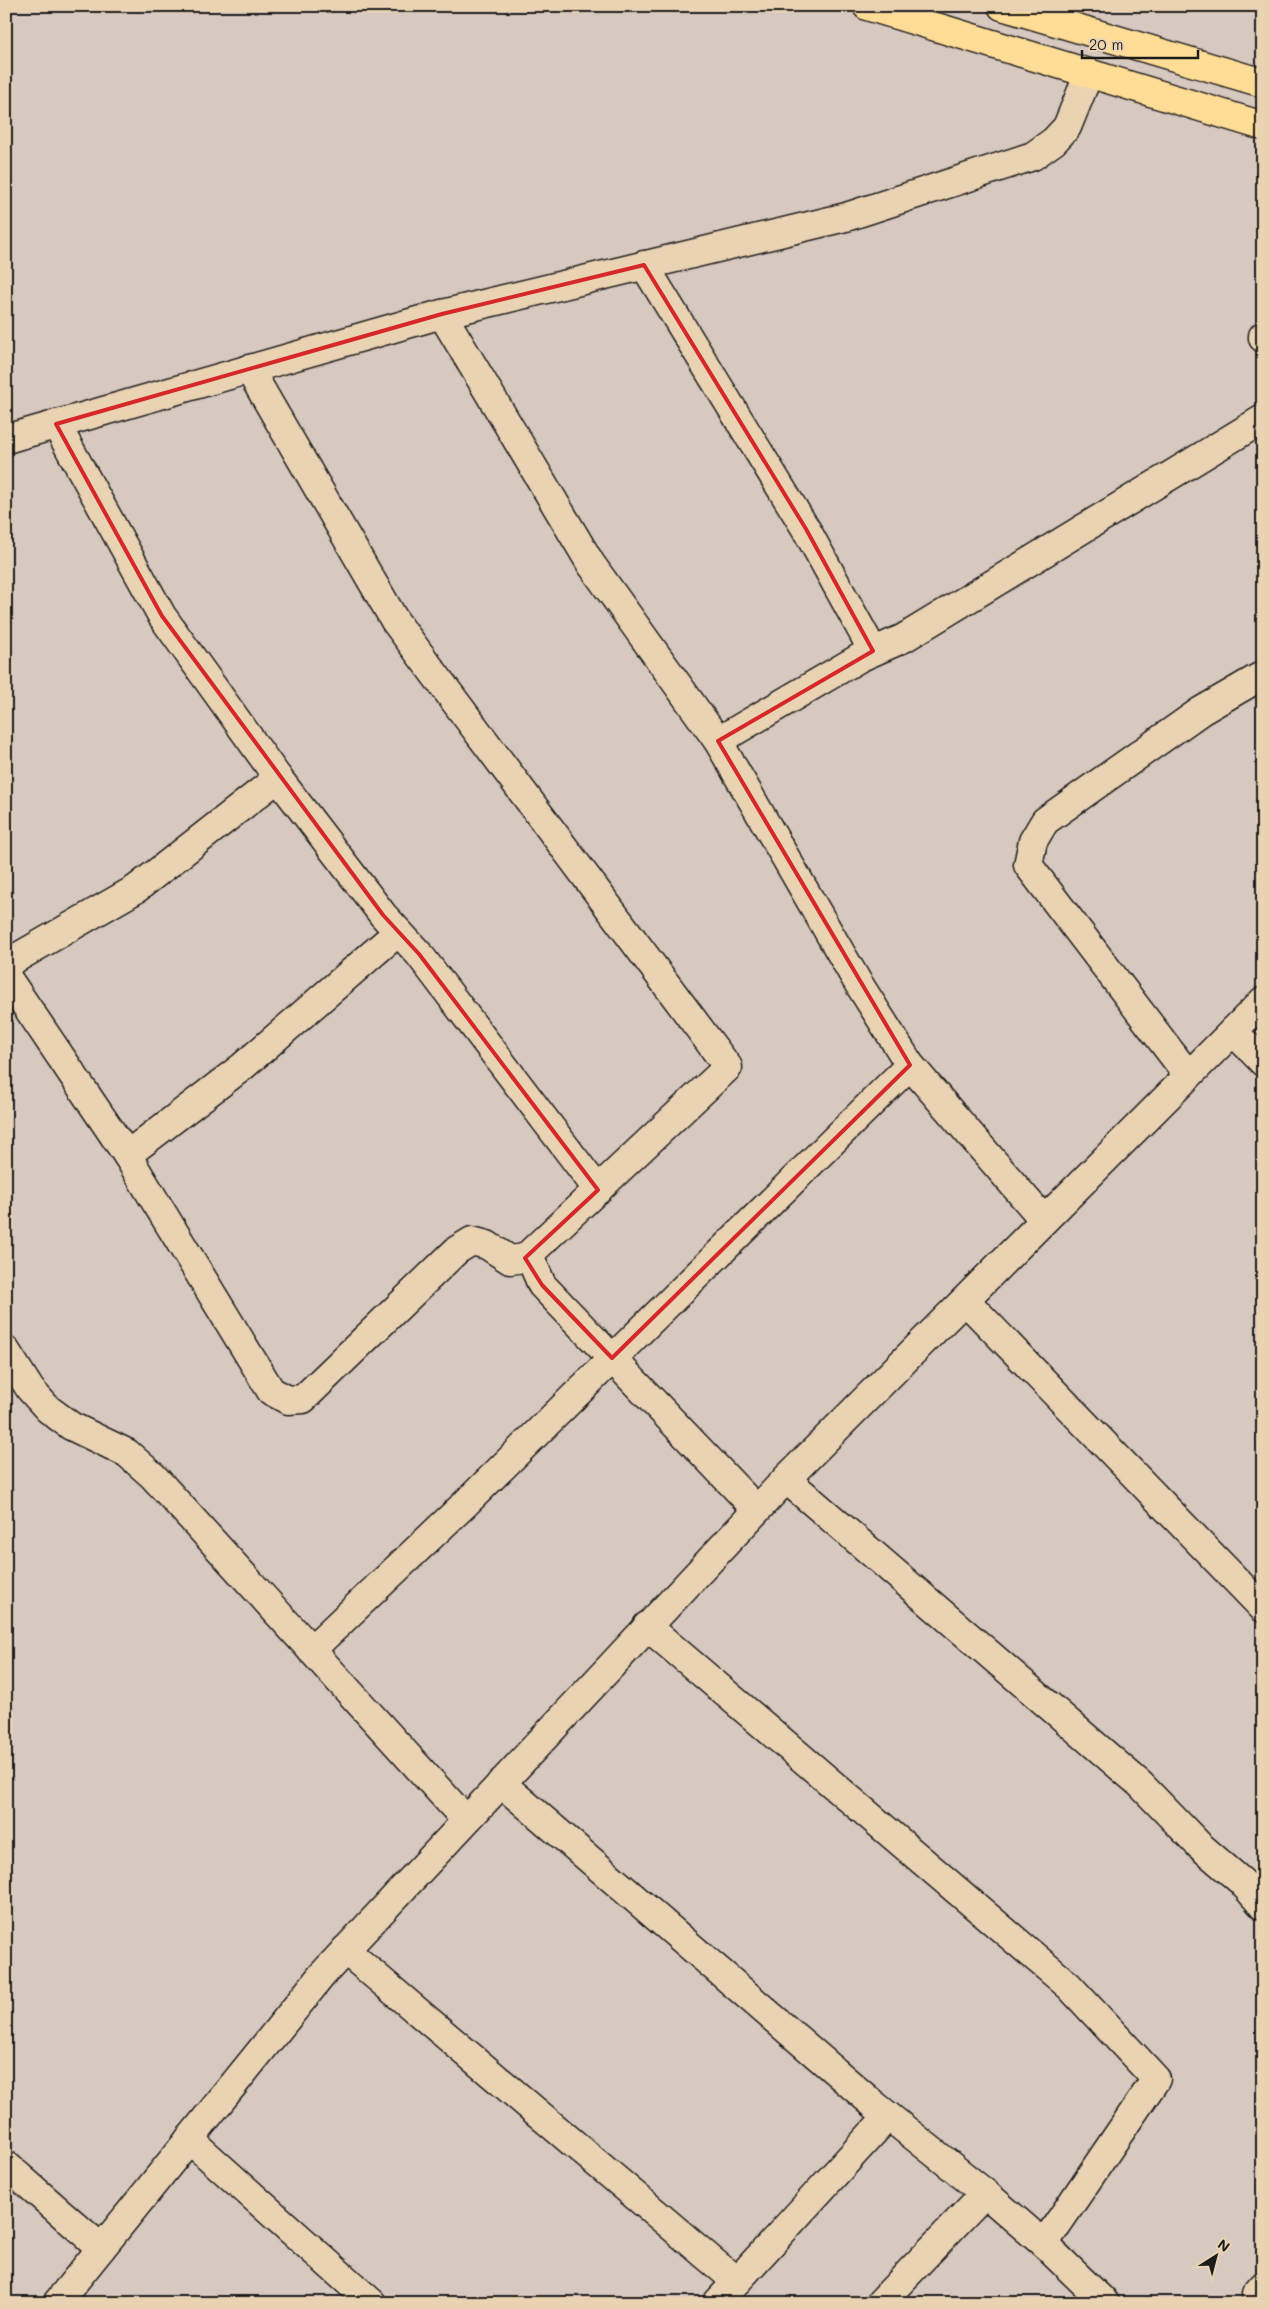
<svg xmlns="http://www.w3.org/2000/svg" width="1269" height="2309" font-family="Mali,sans-serif">
<style>
.lines{fill:none;stroke-linecap:round;stroke-linejoin:round}
.street-casing{stroke:#1c1c1c;stroke-width:31}
.highway-casing{stroke:#1c1c1c;stroke-width:31}
.street{stroke:#ead3b2;stroke-width:28}
.highway{stroke:#ffdd96;stroke-width:28}
.marked{fill:none;stroke:#d62828;stroke-width:4;stroke-linejoin:round}
</style>
<rect width="100%" height="100%" fill="#d7c8c0"/>
<filter id="ink" filterUnits="userSpaceOnUse"><feTurbulence type="fractalNoise" baseFrequency=".02" numOctaves="2"/><feDisplacementMap in="SourceGraphic" scale="10" xChannelSelector="R" yChannelSelector="G"/><feConvolveMatrix kernelMatrix="1 2 1 2 8 2 1 2 1" color-interpolation-filters="sRGB"/></filter>
<g filter="url(#ink)">
<g class="lines">
<defs>
<g id="street">
<polyline points="644,265 806,529 873,651"/>
<polyline points="442,314 591,564 718,741 857,981 910,1065 1044,1220"/>
<polyline points="1263,336 1263,338"/>
<polyline points="56,424 162,616 278,778 383,915 419,954 598,1190"/>
<polyline points="6,439 442,314 846,217 1033,156 1054,141 1067,127 1089,73"/>
<polyline points="718,741 861,657 904,638 1263,419"/>
<polyline points="6,964 136,889 278,778"/>
<polyline points="6,976 127,1155 271,1391 288,1400 303,1399 457,1250 472,1241 487,1245 510,1260 525,1258 728,1067 395,621 249,369"/>
<polyline points="1233,1031 1263,1062"/>
<polyline points="1188,1075 1028,865 1033,841 1045,821 1201,711 1263,675"/>
<polyline points="127,1155 242,1067 398,932"/>
<polyline points="525,1258 532,1262 542,1285 757,1510"/>
<polyline points="965,1300 1263,1608"/>
<polyline points="6,1351 30,1389 48,1409 71,1426 127,1453 153,1476 466,1820"/>
<polyline points="786,1479 1140,1784 1199,1845 1242,1882 1263,1906"/>
<polyline points="647,1626 1069,1986 1156,2079 1044,2244"/>
<polyline points="311,1650 466,1503 910,1065"/>
<polyline points="501,1783 872,2103 985,2193 1044,2244 1105,2303"/>
<polyline points="345,1950 736,2281"/>
<polyline points="189,2139 372,2303"/>
<polyline points="6,2165 101,2248"/>
<polyline points="1256,2294 1263,2286"/>
<polyline points="57,2303 322,1975 786,1479 1263,1001"/>
<polyline points="717,2303 888,2116"/>
<polyline points="880,2303 985,2193"/>
</g>
<g id="highway">
<polyline points="867,6 1263,126"/>
<polyline points="1002,6 1263,83"/>
</g>
</defs>
<use href="#street" class="street-casing"/>
<use href="#highway" class="highway-casing"/>
<use href="#street" class="street"/>
<use href="#highway" class="highway"/>
</g>
</g>
<path class="marked" d="M644,265L806,529L873,651L718,741L910,1065L612,1358L542,1285L525,1258L598,1190L419,954L383,915L162,616L56,424L442,314Z"/>
<rect width="1269" height="2309" fill="none" stroke="#ead3b2" stroke-width="25"/>
<rect x="12" y="12" width="1244" height="2284" fill="none" stroke="#1c1c1c" stroke-width="2" filter="url(#ink)"/>
<g transform="translate(1216 2256) rotate(36)" stroke="#ead3b2" stroke-width="4" paint-order="stroke">
<path d="M0-4L9 19L0 12L-9 19Z" fill="#1c1c1c"/>
<text y="-8" font-size="14" font-weight="bold" text-anchor="middle" fill="#1c1c1c">N</text>
</g>
<path d="M1082 50v8h116v-8" fill="none" stroke="#1c1c1c" stroke-width="2.5"/>
<text x="1089" y="50" font-size="15" fill="#1c1c1c" stroke="#ead3b2" stroke-width="4" paint-order="stroke">20 m</text>
</svg>
